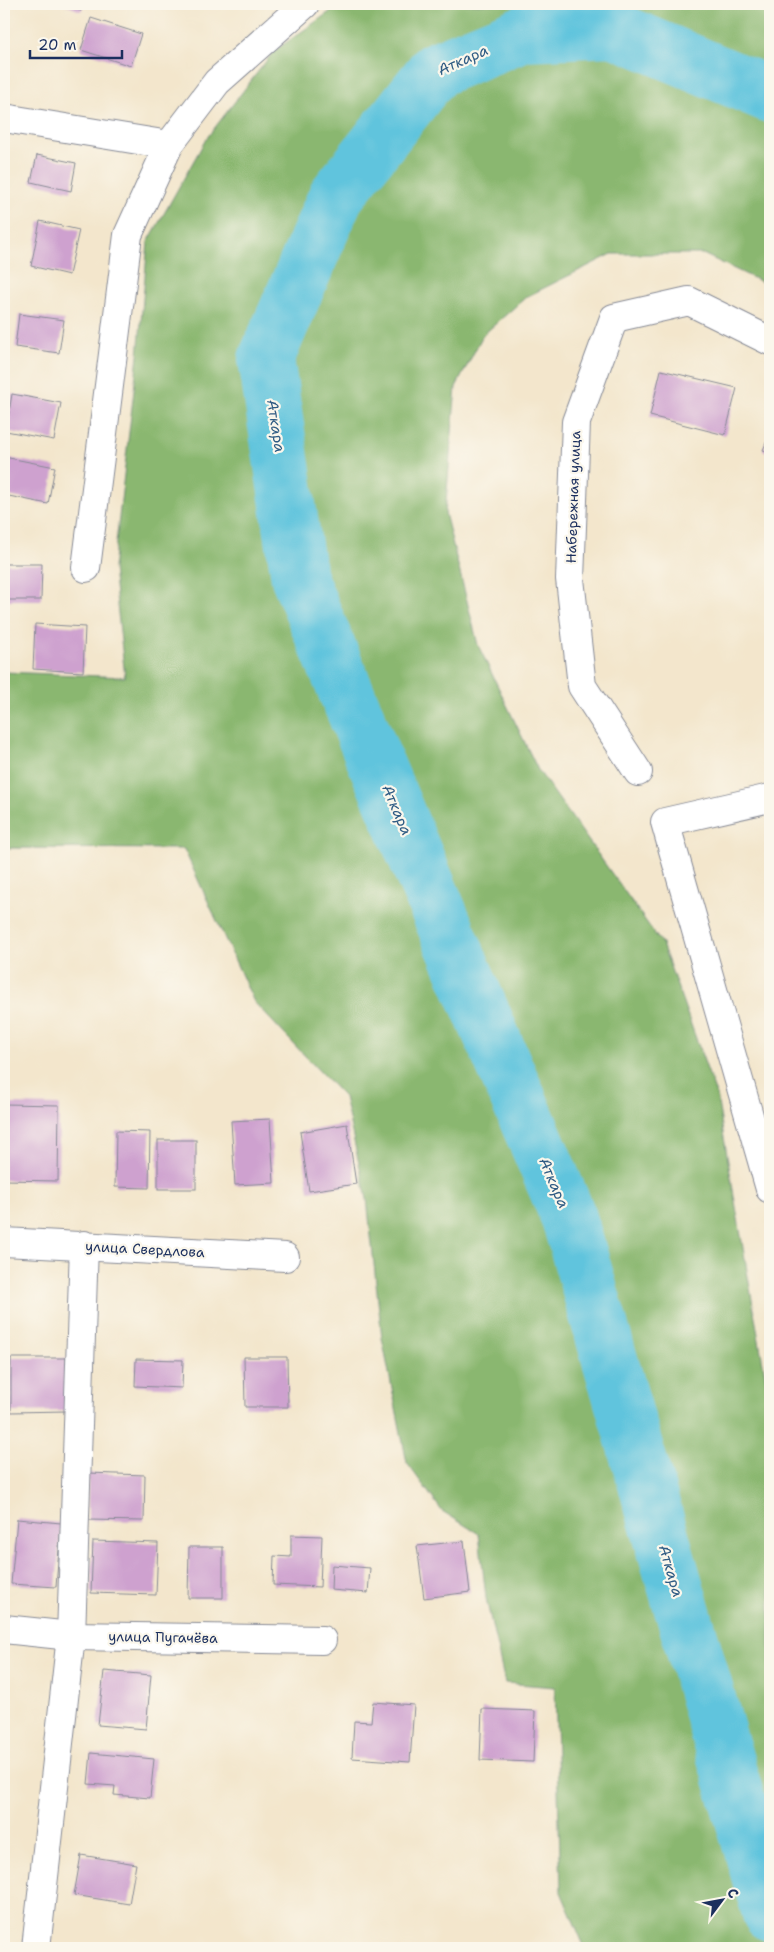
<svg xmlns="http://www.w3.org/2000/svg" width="774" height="1952" font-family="'Shantell Sans',sans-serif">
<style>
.forest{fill:#8ab770;stroke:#527367}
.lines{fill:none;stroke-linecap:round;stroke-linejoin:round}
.river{stroke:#60c4dd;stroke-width:56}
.building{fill:#cea1cf}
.minor-casing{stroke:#878a95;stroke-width:30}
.minor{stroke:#fff;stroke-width:28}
.labels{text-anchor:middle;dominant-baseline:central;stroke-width:4.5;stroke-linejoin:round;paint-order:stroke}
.street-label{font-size:14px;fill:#1b2f5e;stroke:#fbf7ec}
.water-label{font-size:15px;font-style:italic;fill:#305c84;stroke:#fbf7ec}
</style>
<rect width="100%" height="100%" fill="#fbf7ec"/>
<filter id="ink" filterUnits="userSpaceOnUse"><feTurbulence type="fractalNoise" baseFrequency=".02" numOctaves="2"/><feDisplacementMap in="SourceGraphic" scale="10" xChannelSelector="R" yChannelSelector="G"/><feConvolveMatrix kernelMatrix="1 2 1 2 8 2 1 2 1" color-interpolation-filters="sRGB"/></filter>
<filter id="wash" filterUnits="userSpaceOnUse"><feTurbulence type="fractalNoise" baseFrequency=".0096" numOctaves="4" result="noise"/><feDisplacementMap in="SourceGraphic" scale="20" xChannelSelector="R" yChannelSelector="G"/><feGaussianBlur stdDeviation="1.12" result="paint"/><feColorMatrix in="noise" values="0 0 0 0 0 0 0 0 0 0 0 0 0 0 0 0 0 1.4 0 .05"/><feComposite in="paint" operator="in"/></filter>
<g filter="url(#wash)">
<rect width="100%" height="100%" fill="#f3e6cc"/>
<polygon class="forest" points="341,4 770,4 770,286 703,254 612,254 526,297 483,335 456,387 445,513 478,645 538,770 662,944 717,1097 770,1404 770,1948 585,1948 561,1892 555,1687 505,1683 486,1598 479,1534 442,1511 407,1463 382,1338 367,1199 344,1097 254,1002 184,849 4,848 4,672 125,677 113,568 138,356 148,242 206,139 274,51"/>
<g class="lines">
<polyline class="river" points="770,95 613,29 524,33 435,70 336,196 266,359 299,578 372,754 569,1218 770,1913"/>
</g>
<g id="blocks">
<g class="building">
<polygon points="63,4 84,4 81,11"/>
<polygon points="91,18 141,34 131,66 81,50"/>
<polygon points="37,155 76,163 71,191 31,182"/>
<polygon points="40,221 79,230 69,275 31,266"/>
<polygon points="19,314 64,320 59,353 15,347"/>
<polygon points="661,370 737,388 725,435 650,416"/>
<polygon points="12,394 61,403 54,440 6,431"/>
<polygon points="770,433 770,453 763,450"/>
<polygon points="4,457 55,467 48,504 4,495"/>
<polygon points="4,564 42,564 41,600 4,600"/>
<polygon points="35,624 85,627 83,672 33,669"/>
<polygon points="4,1104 59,1105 58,1181 4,1180"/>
<polygon points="270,1119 274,1183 235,1185 231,1121"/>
<polygon points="347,1124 356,1184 309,1191 300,1132"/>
<polygon points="116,1131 150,1132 149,1188 115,1187"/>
<rect x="158" y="1140" width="38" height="49"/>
<polygon points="244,1357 287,1357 288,1407 245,1407"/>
<polygon points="11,1358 66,1358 67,1411 11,1412"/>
<polygon points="136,1359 183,1360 182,1388 135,1386"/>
<polygon points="88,1473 145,1475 144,1521 88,1520"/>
<polygon points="17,1519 61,1523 56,1587 11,1584"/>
<polygon points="291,1535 322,1536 320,1587 273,1585 274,1556 291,1557"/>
<polygon points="93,1541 158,1543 156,1595 91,1593"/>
<polygon points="464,1541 470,1592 424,1598 417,1546"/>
<polygon points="189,1547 223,1547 223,1598 188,1598"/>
<polygon points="332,1565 370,1568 368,1593 331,1590"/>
<polygon points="104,1671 151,1675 146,1729 98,1725"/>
<polygon points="373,1702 414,1705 410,1762 352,1758 354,1721 371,1722"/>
<polygon points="482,1709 535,1711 533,1762 480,1760"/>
<polygon points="91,1753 154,1759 150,1798 114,1795 115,1786 88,1784"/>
<polygon points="81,1855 136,1864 129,1904 74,1895"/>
</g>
</g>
</g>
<g filter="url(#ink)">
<use href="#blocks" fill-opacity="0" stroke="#878a95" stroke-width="1"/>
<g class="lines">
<defs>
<g id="minor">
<polyline points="4,118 169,145"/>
<polyline points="86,568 128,235 169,145 217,82 305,4"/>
<polyline points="638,772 582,686 570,579 576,422 614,318 689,301 770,341"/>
<polyline points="770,798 665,822 770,1189"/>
<polyline points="4,1242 285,1257"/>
<polyline points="4,1629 71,1636 322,1640"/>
<polyline points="36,1948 71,1636 84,1245"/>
</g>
</defs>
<use href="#minor" class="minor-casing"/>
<use href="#minor" class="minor"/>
</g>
</g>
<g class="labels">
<g class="street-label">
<text transform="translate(573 497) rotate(-88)">Набережная улица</text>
<text transform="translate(145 1249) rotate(3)">улица Свердлова</text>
<text transform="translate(163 1637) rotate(1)">улица Пугачёва</text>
</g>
<g class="water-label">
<text transform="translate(463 60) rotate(-24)">Аткара</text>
<text transform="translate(276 426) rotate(81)">Аткара</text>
<text transform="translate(397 810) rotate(67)">Аткара</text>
<text transform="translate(554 1183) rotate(67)">Аткара</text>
<text transform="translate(671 1571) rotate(74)">Аткара</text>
</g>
</g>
<rect width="774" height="1952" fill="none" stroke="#fbf7ec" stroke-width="20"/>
<g transform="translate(722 1900) rotate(58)" stroke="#fbf7ec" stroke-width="4" paint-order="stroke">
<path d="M0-4L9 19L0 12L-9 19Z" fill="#1b2f5e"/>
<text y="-8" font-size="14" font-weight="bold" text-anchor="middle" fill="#1b2f5e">С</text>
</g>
<path d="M30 50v8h92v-8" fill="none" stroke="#1b2f5e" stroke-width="2.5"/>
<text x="38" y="50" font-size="15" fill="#1b2f5e" stroke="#fbf7ec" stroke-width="4" paint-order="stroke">20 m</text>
</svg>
